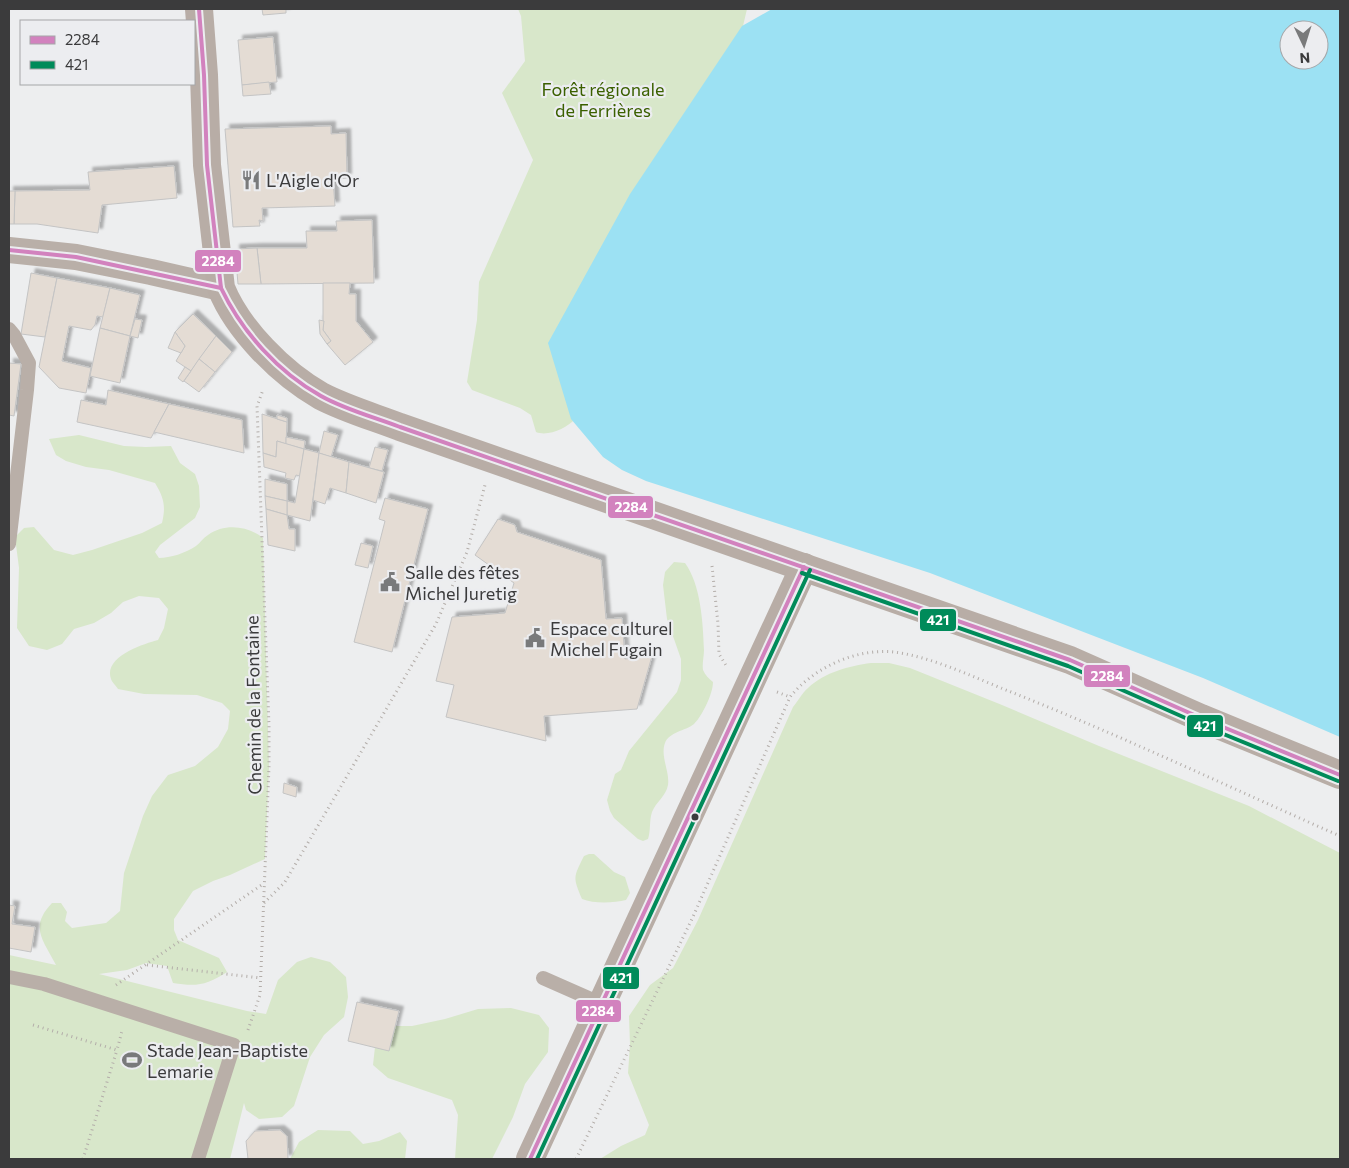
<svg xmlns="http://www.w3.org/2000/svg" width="1349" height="1168" font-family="Commissioner,sans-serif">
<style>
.green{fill:#d8e7ca}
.water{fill:#9ce1f3;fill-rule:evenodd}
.building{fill:#e4dcd4;stroke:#c4c4c4;filter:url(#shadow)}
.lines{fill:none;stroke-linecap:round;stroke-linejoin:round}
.path{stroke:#b3ada9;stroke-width:3;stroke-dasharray:1 4;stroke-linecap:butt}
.lane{stroke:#b9afa8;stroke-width:14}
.street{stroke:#b9afa8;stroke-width:26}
.secondary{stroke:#b8ada6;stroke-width:28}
.bus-1-casing{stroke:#ecedf0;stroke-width:8}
.bus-2-casing{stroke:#ecedf0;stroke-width:8}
.bus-1{stroke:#d282be;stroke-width:4}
.bus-2{stroke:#008b5a;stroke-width:4}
.bus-dot{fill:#3b3b3c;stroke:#ecedf0;stroke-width:2}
.labels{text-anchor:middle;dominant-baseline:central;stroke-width:4.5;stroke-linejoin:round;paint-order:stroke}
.park-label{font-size:18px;fill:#3b6000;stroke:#ecedf0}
.poi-label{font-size:18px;fill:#3b3b3c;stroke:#ecedf0;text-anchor:start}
.street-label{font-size:18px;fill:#3b3b3c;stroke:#ecedf0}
.line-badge{stroke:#ecedf0;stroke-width:2}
.badge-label{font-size:14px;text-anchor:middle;font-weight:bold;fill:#fff}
</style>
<defs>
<filter id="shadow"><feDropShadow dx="4.5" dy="-4.5" stdDeviation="1" flood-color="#0004"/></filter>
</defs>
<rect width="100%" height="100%" fill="#edeeef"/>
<g class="green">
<path d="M518,9H747L735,60L575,419C567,428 548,437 536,432L531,415L520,408L472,390L467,382L477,320L479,282L533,160L502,93L525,61L521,16Z"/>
<path d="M79,435L124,446L146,447L171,446L180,463L195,474L199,486L200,507L195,518L160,545L155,552L159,558C170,558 186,553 196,546C200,543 203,538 208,535C225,523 248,526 263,538L269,767L265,859L230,875L213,881L193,891L174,919V930L178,940L219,958L227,972C207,985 197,987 173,983L167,966L146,963L127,970L99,974L247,1011L266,1014L278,980L297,962L311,957L330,962L346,977L348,997L344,1017L324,1035L310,1057L294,1106L282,1117L259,1119L246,1110L244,1103L230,1159H9V955L56,965C43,940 29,927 52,903H61L67,912L65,921L72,928L106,923L120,911L124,873L143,816L152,796L168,775L195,766L218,747L228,729L230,711L222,703L197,695L144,694L118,689C116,686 112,682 111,679C103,657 143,644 158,640L164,628L168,609L159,598L139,596L123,602L111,613L94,623L74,629L62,644L47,650L29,646L17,628L19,568L15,537L24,528L34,527L54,550L73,555L92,550L142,533L162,523C166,506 164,498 155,483L109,470L86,467L66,461L56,455L49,439Z"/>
<path d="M674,562L685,563C701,585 703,623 704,650C704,656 702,664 703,670C705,675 709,679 713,682C713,694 702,716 694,724C685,731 669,732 665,743C660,756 670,772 668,785C666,796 656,802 652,812C649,821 651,830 648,839L643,841L638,839L614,818L610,811L607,800L615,774L621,770L629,751L677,692L681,680V659L667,619L663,585L665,572Z"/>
<path d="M871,663H889L910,668L1002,705L1099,746L1249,806L1340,853V1159H600L621,1146L645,1135L649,1125L628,1073L630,1045L629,1016L650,985L673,968L698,920L793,707C798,701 802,693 808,688C825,672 849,666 871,663Z"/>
<path d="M589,854H594L614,872L625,877L630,893L626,900C614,903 594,904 582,899C573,877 573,878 584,856Z"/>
<polygon points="511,1008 539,1015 549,1028 548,1052 525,1084 513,1117 492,1159 455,1159 458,1115 452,1100 388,1078 373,1065 375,1047 389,1050 395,1026 412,1026 445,1019 478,1009"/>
<polygon points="318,1130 350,1131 363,1144 379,1141 400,1132 407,1141 405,1159 290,1159 299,1142"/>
</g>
<path class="water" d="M772,9H1340V737L1203,678L930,573L646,481L622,470L603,457L571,419L548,343L630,194L742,26ZM1289,30H1319V60H1289Z"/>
<g class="building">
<polygon points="262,9 286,9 286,13 263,15"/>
<polygon points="273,37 277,82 242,85 238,40"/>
<polygon points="269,82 271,94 243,96 242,85"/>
<polygon points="331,126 331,134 346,133 347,178 333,179 335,206 262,208 263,221 259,220 260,226 233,227 225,129"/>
<polygon points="174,166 177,198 102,205 98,233 37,224 14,224 15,191 90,190 88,172"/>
<polygon points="9,191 15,191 14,224 9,224"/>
<polygon points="372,220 374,283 261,284 257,248 307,248 306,231 337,231 336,221"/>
<polygon points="257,248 261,284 238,284 235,249"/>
<polygon points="31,273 57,278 45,337 21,334"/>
<polygon points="57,278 110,288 103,317 97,316 95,325 91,330 69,326 62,361 91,368 86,393 59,388 39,367"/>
<polygon points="323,283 350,283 349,294 356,294 356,321 373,342 345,365 327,344 331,341 323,330"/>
<polygon points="110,288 140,295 130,336 100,328"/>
<polygon points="193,314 216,336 191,371 176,361 185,346 175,332"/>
<polygon points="135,319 142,320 138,338 130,336"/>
<polygon points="319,320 324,321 323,330 331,341 327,344 320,334"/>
<polygon points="100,328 130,336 120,383 90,376"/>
<polygon points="175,332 185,346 181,353 168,348"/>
<polygon points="216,336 232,352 215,372 199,359"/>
<polygon points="199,359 215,372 199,392 184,381"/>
<polygon points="9,363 21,364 14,416 9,415"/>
<polygon points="185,367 191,371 183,382 178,378"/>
<polygon points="108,390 169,404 151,438 77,422 81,400 106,405"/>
<polygon points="169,404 242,420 244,453 154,432"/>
<polygon points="262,414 287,422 286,444 277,441 276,457 263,453"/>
<polygon points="277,415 287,418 287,422 277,419"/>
<polygon points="324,431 338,435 331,457 319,453"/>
<polygon points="286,437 305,441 304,449 286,444"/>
<polygon points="277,441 304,449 300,476 296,475 294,480 285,478 286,473 264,467 263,453 276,457"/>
<polygon points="375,447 388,450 382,471 369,468"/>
<polygon points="304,449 319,453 310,521 287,515 287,501 295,503"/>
<polygon points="319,453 349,462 346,493 330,488 325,504 313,500"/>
<polygon points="349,462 384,472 376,503 346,493"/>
<polygon points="265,479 287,484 287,501 265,496"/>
<polygon points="265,496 287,501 287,515 266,509"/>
<polygon points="385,498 428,509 392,652 354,642 385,521 379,519"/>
<polygon points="266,509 287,515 289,529 295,529 295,551 268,545"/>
<polygon points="498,519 515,525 517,532 601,560 606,619 622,618 625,659 652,656 637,709 544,716 546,741 446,717 454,685 436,681 452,617 505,613 514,583 475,555"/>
<polygon points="361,543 373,546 368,568 355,565"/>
<polygon points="284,783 297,787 296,797 283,793"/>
<polygon points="9,905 15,906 12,924 35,927 31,952 9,948"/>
<polygon points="357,1002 399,1011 389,1051 348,1041"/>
<polygon points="280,1130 287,1136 288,1159 248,1159 246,1141 255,1131"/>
</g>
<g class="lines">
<g class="path">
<polyline points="712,566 718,624 719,654 727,667"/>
<polyline points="777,692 790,697"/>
<polyline points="264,903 285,882 436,624 467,552 485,485"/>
<polyline points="147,965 261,978"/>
<polyline points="116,985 263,884"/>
<polyline points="33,1025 117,1050 122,1031"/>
<polyline points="248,1030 260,995 269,767 269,726 257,406 263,390"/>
<polyline points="83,1159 117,1050"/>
<path d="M576,1159L692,919L790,697C813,668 856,648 894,652C933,657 975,678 1011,692C1122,736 1231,788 1340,836"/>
</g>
<g class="lane">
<polyline points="9,329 14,335 29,363 27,390 9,544"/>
<polyline points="9,977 44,984 234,1045 198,1159"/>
<polyline points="543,978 602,1004"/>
</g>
<polyline class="street" points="9,250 76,257 151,272 221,288"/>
<g class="secondary">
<path d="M199,9L204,75L207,165L221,288C238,330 282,374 321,396C346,409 374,417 400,427L1070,660L1201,718L1340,775"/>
<polyline points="530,1159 804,567"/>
</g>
<defs>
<g id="bus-1">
<path d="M199,9L204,75L207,165L221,288C242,332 278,372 321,396C346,410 374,417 400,427L1070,660L1201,718L1340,775"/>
<polyline points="9,250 76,257 221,288"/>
<polyline points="530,1159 804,567"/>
</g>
<g id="bus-2">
<polyline points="802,573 1068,666 1199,724 1338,781"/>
<polyline points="537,1159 810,570"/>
</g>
</defs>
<use href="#bus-1" class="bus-1-casing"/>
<use href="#bus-2" class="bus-2-casing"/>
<use href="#bus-1" class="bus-1"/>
<use href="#bus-2" class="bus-2"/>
</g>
<defs>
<symbol id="restaurant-bare" viewBox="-9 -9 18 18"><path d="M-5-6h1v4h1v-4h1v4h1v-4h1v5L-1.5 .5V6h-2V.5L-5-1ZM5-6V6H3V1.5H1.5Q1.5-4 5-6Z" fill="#797a7b" stroke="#ecedf0" stroke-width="2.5" paint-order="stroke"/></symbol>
<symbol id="civic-bare" viewBox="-9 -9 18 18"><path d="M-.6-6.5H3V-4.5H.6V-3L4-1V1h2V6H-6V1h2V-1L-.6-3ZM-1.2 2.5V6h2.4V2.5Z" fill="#797a7b" stroke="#ecedf0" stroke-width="2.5" paint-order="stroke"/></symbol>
<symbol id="stadium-bare" viewBox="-9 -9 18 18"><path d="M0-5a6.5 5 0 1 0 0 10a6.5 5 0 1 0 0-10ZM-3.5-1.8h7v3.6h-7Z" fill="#797a7b" stroke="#ecedf0" stroke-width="2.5" paint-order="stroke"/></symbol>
</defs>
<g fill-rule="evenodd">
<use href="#restaurant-bare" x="237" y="166" width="28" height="28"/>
<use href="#civic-bare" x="376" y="568" width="28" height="28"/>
<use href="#civic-bare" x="521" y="624" width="28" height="28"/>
<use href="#stadium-bare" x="118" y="1046" width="28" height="28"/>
</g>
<circle class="bus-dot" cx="695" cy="817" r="4.5"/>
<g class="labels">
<g class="park-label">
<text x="603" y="89">Forêt régionale<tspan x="603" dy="21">de Ferrières</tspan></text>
</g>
<g class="poi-label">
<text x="266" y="180">L'Aigle d'Or</text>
<text x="405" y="572">Salle des fêtes<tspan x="405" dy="21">Michel Juretig</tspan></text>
<text x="550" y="628">Espace culturel<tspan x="550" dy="21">Michel Fugain</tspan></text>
<text x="147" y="1050">Stade Jean-Baptiste<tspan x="147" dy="21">Lemarie</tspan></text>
</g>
<g class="street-label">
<text transform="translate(253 705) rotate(-91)">Chemin de la Fontaine</text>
</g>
</g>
<g class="line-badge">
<rect x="194" y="249" width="48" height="24" rx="5" fill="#d282be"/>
<rect x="607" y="495" width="47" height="24" rx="5" fill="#d282be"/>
<rect x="919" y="608" width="38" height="24" rx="5" fill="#008b5a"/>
<rect x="1083" y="664" width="48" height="24" rx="5" fill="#d282be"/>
<rect x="1186" y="714" width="38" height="24" rx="5" fill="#008b5a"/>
<rect x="602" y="966" width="38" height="24" rx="5" fill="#008b5a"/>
<rect x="575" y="999" width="47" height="24" rx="5" fill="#d282be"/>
</g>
<g class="badge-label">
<text x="218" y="266">2284</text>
<text x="631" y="512">2284</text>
<text x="938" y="625">421</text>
<text x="1107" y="681">2284</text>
<text x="1205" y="731">421</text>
<text x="621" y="983">421</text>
<text x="598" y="1016">2284</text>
</g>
<rect width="1349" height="1168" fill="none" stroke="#3b3b3c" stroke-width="20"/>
<rect x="20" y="20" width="175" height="65" fill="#ecedf0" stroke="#a5a6a8"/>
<rect x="30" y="36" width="25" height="8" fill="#d282be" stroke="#a5a6a8"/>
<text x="65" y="45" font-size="15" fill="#3b3b3c">2284</text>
<rect x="30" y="61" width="25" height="8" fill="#008b5a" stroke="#a5a6a8"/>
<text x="65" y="70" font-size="15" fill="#3b3b3c">421</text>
<g transform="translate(1304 45) rotate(176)"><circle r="24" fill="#ecedf0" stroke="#a5a6a8"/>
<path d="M0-4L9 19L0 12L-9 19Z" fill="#797a7b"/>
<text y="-8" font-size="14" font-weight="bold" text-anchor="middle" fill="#3b3b3c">N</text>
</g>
</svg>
